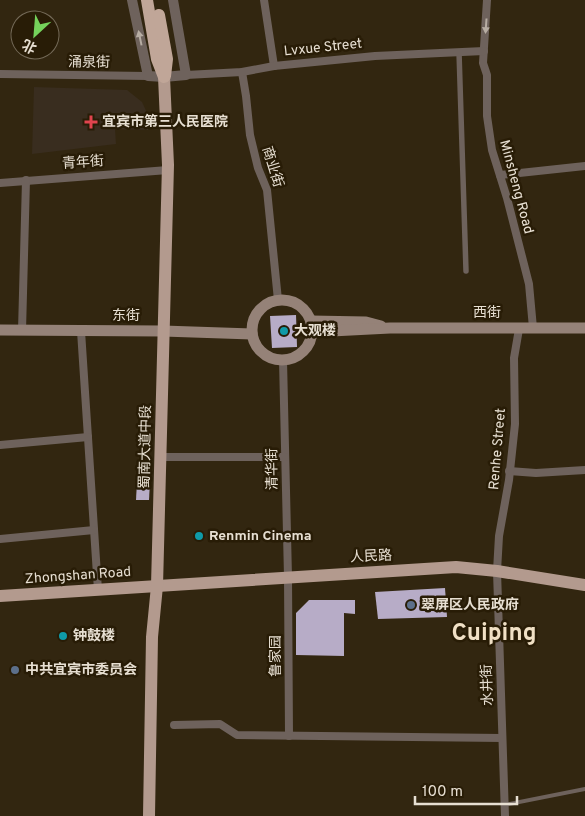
<svg xmlns="http://www.w3.org/2000/svg" width="585" height="816" font-family="Overpass,'Noto Sans SC',sans-serif">
<style>
.medical{fill:#392d1f}
.building{fill:#b7acc7}
.lines{fill:none;stroke-linecap:round;stroke-linejoin:round}
.service{stroke:#6e625c;stroke-width:4}
.pedestrian{stroke:#6e625c;stroke-width:5.5}
.minor{stroke:#6e625c;stroke-width:8}
.tertiary{stroke:#6e625c;stroke-width:10}
.secondary{stroke:#958278;stroke-width:11}
.primary{stroke:#b39a8e;stroke-width:12}
.trunk{stroke:#c0a698;stroke-width:12}
.oneway{fill:#b7ada3}
.health-dot{fill:#e0444e;stroke:#281c06;stroke-width:2}
.culture-dot{fill:#0f9aa8;stroke:#281c06;stroke-width:2}
.service-dot{fill:#5c6f8a;stroke:#281c06;stroke-width:2}
.labels{text-anchor:middle;dominant-baseline:central;stroke-width:5;stroke-linejoin:round;paint-order:stroke}
.street-label{font-size:14px;fill:#e7dfd2;stroke:#281c06}
.poi-label{font-size:14px;font-weight:bold;fill:#e7dfd2;stroke:#281c06;text-anchor:start}
.town-label{font-size:24px;font-weight:bold;fill:#f0e0c5;stroke:#281c06}
</style>
<rect width="100%" height="100%" fill="#322610"/>
<polygon class="medical" points="34,87 127,90 142,102 148,115 148,130 115,129 116,144 32,154"/>
<g class="building">
<polygon points="296,315 297,347 272,348 270,316"/>
<polygon points="138,463 151,464 149,500 136,500"/>
<polygon points="445,588 447,617 378,619 375,592"/>
<polygon points="309,600 355,600 355,614 344,613 344,656 296,655 296,613"/>
</g>
<g class="lines">
<polyline class="service" points="504,805 585,789"/>
<polyline class="pedestrian" points="459,52 466,271"/>
<g class="minor">
<polyline points="264,0 274,66"/>
<polyline points="487,0 483,63 487,75 487,116 492,150 507,198 529,284 533,328"/>
<polyline points="242,72 246,96 250,135 258,168 267,190 278,300"/>
<polyline points="0,74 148,76"/>
<polyline points="186,75 242,72 274,66 375,56 484,51"/>
<polyline points="500,175 585,166"/>
<polyline points="0,183 168,170"/>
<polyline points="22,331 26,180"/>
<polyline points="81,331 98,590"/>
<polyline points="283,360 288,577 289,736"/>
<polyline points="0,445 88,437"/>
<polyline points="160,457 285,457"/>
<polyline points="509,471 536,473 585,470"/>
<polyline points="0,539 94,530"/>
<polyline points="174,725 220,724 237,735 502,738"/>
<polyline points="505,816 497,571 499,536 509,480 515,424 514,358 519,329"/>
</g>
<polyline class="tertiary" points="132,0 148,76 164,77 186,75 173,0"/>
<g class="secondary">
<circle cx="282" cy="330" r="30"/>
<polyline points="311,321 366,322 381,326"/>
<polyline points="0,330 163,331 252,334"/>
<polyline points="312,332 390,328 585,328"/>
</g>
<g class="primary">
<polyline points="0,596 456,567 497,571 585,585"/>
<polyline points="149,816 152,637 157,586 168,165 164,77"/>
</g>
<g class="trunk">
<polyline points="147,0 157,59 164,77"/>
<polyline points="159,15 167,59 165,76"/>
</g>
</g>
<defs><path id="oneway-solid" d="M-6-.8H1V-3.2L6.5 0L1 3.2V.8H-6Z" transform="scale(1.25)"/></defs>
<g class="oneway">
<use href="#oneway-solid" transform="translate(486 26) rotate(94)"/>
<use href="#oneway-solid" transform="translate(140 38) rotate(-102)"/>
</g>
<path class="health-dot" d="M88.5 114.5h5v5h5v5h-5v5h-5v-5h-5v-5h5z"/>
<g class="culture-dot">
<circle cx="284" cy="331" r="5"/>
<circle cx="199" cy="536" r="5"/>
<circle cx="63" cy="636" r="5"/>
</g>
<g class="service-dot">
<circle cx="411" cy="605" r="5"/>
<circle cx="15" cy="670" r="5"/>
</g>
<g class="labels">
<g class="street-label">
<text transform="translate(323 48) rotate(-6)">Lvxue Street</text>
<text transform="translate(89 63) rotate(1)">涌泉街</text>
<text transform="translate(83 163) rotate(-4)">青年街</text>
<text transform="translate(272 167) rotate(73)">商业街</text>
<text transform="translate(516 187) rotate(75)">Minsheng Road</text>
<text x="487" y="313">西街</text>
<text x="126" y="316">东街</text>
<text transform="translate(146 447) rotate(-89)">蜀南大道中段</text>
<text transform="translate(498 449) rotate(-85)">Renhe Street</text>
<text transform="translate(273 469) rotate(-91)">清华街</text>
<text transform="translate(371 557) rotate(-3)">人民路</text>
<text transform="translate(78 576) rotate(-4)">Zhongshan Road</text>
<text transform="translate(276 656) rotate(-90)">鲁家园</text>
<text transform="translate(488 685) rotate(-92)">水井街</text>
</g>
<g class="poi-label">
<text x="102" y="122">宜宾市第三人民医院</text>
<text x="294" y="331">大观楼</text>
<text x="209" y="536">Renmin Cinema</text>
<text x="421" y="605">翠屏区人民政府</text>
<text x="73" y="636">钟鼓楼</text>
<text x="25" y="670">中共宜宾市委员会</text>
</g>
<g class="town-label">
<text x="494" y="634">Cuiping</text>
</g>
</g>
<g transform="translate(35 35) rotate(206)"><circle r="24" fill="#281c06" stroke="#746a58"/>
<path d="M0-4L9 19L0 12L-9 19Z" fill="#75d25b"/>
<text y="-8" font-size="14" font-weight="bold" text-anchor="middle" fill="#e7dfd2">北</text>
</g>
<path d="M415 796v8h102v-8" fill="none" stroke="#e7dfd2" stroke-width="2.5"/>
<text x="422" y="796" font-size="15" fill="#e7dfd2" stroke="#281c06" stroke-width="4" paint-order="stroke">100 m</text>
</svg>
